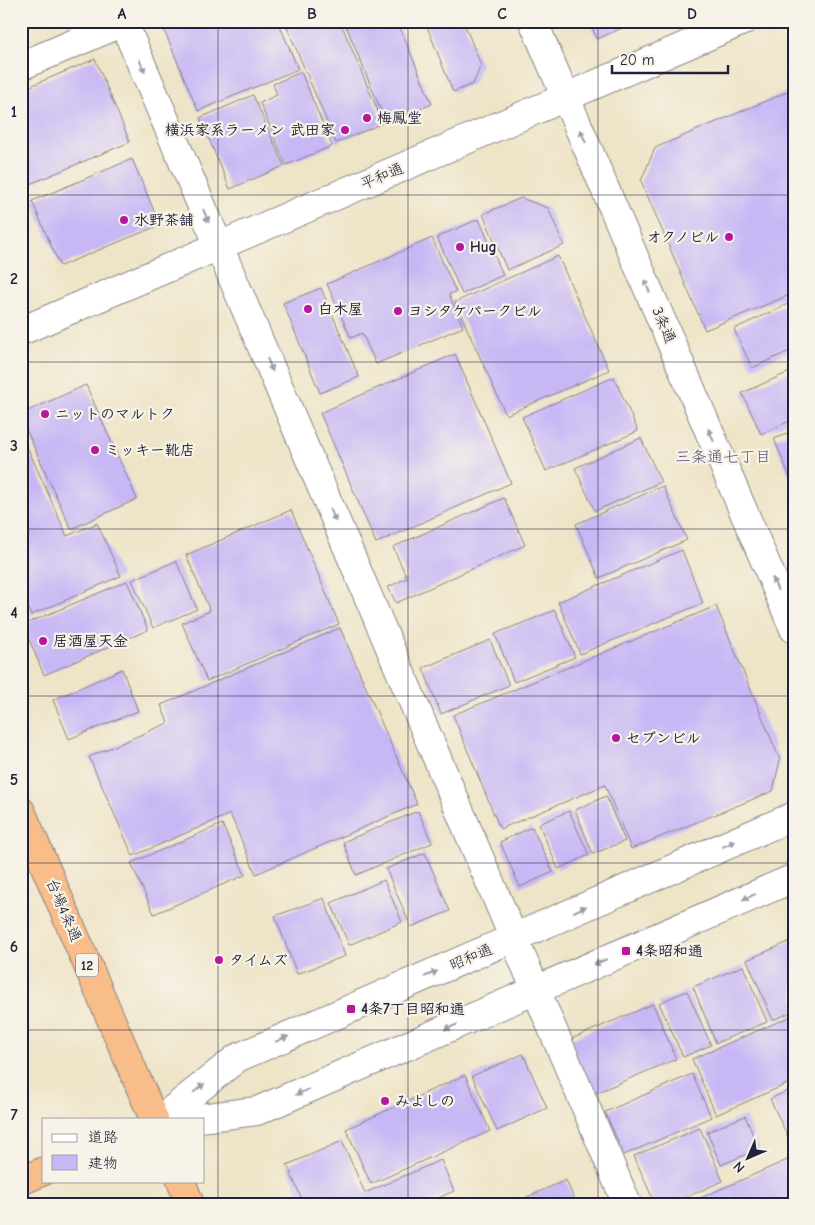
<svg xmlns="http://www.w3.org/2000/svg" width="815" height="1225" font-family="'Comic Neue','Klee One',sans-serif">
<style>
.building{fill:#c7b7f5}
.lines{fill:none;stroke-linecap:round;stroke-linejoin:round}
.minor-casing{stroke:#888381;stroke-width:30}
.highway-casing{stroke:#888381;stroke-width:30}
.minor{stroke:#fff;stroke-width:28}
.highway{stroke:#f8bd89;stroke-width:28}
.oneway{fill:#9c9ca7}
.grid{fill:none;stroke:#22223b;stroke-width:1;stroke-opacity:0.55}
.poi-dot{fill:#b5179e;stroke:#f7f3e8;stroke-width:2}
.labels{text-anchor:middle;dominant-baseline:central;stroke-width:4.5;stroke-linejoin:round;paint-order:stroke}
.shield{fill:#f7f3e8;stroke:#62616f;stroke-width:1}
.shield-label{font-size:14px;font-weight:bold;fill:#22223b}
.poi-label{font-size:15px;font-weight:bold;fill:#22223b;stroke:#f7f3e8;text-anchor:start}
.street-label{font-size:15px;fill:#22223b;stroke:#f7f3e8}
.neighbourhood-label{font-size:16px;fill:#5c567c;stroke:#f7f3e8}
.neatline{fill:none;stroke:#22223b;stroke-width:2}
.grid-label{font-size:16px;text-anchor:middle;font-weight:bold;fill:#22223b}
</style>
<rect width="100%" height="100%" fill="#f7f3e8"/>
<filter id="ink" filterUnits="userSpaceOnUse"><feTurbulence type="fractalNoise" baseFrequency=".02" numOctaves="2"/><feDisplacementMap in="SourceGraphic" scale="10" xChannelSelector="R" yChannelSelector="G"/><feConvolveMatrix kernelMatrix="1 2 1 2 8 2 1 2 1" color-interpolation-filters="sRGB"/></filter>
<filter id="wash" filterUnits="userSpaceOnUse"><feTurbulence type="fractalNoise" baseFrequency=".0096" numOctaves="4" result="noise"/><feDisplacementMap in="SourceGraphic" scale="20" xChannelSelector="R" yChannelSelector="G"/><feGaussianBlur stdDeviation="1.12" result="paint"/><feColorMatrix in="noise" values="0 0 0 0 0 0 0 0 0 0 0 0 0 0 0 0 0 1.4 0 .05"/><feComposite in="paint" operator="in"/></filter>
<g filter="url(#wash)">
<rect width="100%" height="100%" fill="#eee4c7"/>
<g id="blocks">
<g class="building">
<polygon points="171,21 278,21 298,69 198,111 162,25"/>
<polygon points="294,21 340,21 383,123 336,143 286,25"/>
<polygon points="344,21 397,21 432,104 386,123"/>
<polygon points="431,21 463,21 481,65 473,84 453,92 426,24"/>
<polygon points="589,21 638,21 597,39"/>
<polygon points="95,59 130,142 25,186 21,177 21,90"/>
<polygon points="301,72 332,146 286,165 260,103 277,95 273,84"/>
<polygon points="794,89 794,293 705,330 641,181 655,148"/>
<polygon points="253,95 284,166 230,189 200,118"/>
<polygon points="132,159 160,225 60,266 32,201"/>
<polygon points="521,198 548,208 564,245 507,270 483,214"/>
<polygon points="479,219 503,275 462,294 437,237"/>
<polygon points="432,238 456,292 449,294 463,327 376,364 362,333 351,338 327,284"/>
<polygon points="558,256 609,370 506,415 455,302"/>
<polygon points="321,288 359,377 320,393 283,303"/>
<polygon points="794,301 794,349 752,368 734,329"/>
<polygon points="455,354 511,483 376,543 320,413"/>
<polygon points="794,370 794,419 761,434 742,393"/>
<polygon points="614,377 638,431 546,471 522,417"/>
<polygon points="86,385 137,499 71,529 21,418 21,414"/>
<polygon points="794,431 794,487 774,439"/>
<polygon points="21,433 67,536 97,523 121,576 31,615 21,593"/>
<polygon points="641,438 661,482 595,511 575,468"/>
<polygon points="663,486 687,540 599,578 576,524"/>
<polygon points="504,498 525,545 396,603 388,587 407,578 393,547"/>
<polygon points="291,510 339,624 207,681 182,623 210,611 186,555"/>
<polygon points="682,550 703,603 580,654 558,602"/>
<polygon points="176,561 197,609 153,628 132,580"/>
<polygon points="127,581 148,630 44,675 23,625"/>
<polygon points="716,606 780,760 773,791 631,849 605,785 500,829 453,715"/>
<polygon points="555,610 575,657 514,682 495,634"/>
<polygon points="340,628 417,804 256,874 230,814 133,856 89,757 168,723 161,705"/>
<polygon points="490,640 509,685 441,714 423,668"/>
<polygon points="122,669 138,711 69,739 53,700"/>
<polygon points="606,796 625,841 593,854 575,810"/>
<polygon points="418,811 432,843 356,875 343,842"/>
<polygon points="569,811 589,855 558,869 539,824"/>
<polygon points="222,824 245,875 154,914 131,863"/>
<polygon points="532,827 553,872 520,887 500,842"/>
<polygon points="425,853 450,911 411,927 386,869"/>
<polygon points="384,880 402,922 349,945 331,903"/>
<polygon points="324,898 345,956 297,974 275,916"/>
<polygon points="793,940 794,1011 773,1020 747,960"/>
<polygon points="743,966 767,1022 716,1043 693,987"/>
<polygon points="687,991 711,1045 683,1057 659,1003"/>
<polygon points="653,1004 676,1059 591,1095 569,1040"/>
<polygon points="794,1015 794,1081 716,1115 692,1059"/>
<polygon points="523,1054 547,1108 497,1131 472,1076"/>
<polygon points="692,1074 711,1117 624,1155 605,1112"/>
<polygon points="465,1075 490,1131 371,1184 346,1129"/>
<polygon points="794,1088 794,1150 770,1099"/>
<polygon points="745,1116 759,1149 721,1165 707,1132"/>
<polygon points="700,1128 723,1181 670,1204 655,1204 634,1156"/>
<polygon points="342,1141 365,1193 441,1160 454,1191 427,1203 427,1204 304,1204 287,1165"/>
<polygon points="794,1157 794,1204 687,1204"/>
<polygon points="566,1180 576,1204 511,1204"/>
</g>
</g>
</g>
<g filter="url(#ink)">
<use href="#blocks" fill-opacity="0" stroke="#888381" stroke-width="1"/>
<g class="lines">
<defs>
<g id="minor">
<polyline points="123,21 627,1204"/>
<polyline points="533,21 794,629"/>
<polyline points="21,66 126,21"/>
<polyline points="21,331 743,21"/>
<polyline points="161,1119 237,1058 794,816"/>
<polyline points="192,1119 257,1111 794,878"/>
</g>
<g id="highway">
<polyline points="21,811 154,1119"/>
<polyline points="21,1181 44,1171"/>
<polyline points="181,1181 190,1204"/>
</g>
</defs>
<use href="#minor" class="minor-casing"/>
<use href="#highway" class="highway-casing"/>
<use href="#minor" class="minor"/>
<use href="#highway" class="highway"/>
</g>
<defs><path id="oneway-solid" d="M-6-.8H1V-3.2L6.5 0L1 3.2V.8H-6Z" transform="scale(1.25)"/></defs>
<g class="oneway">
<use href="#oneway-solid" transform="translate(142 66) rotate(67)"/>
<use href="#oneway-solid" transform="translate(583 136) rotate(-113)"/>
<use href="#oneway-solid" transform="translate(206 216) rotate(67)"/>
<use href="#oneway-solid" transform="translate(647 286) rotate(-113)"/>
<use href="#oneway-solid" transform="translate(270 365) rotate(67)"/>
<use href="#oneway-solid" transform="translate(711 435) rotate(-113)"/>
<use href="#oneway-solid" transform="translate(333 515) rotate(67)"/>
<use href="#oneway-solid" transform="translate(775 584) rotate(-113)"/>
<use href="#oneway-solid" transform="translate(729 844) rotate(-24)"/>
<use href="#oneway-solid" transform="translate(749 897) rotate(156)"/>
<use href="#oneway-solid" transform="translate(580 909) rotate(-24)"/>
<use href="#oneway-solid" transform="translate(600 962) rotate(157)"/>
<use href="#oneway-solid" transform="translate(431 974) rotate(-23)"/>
<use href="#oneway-solid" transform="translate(451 1027) rotate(157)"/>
<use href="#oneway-solid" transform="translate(282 1039) rotate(-23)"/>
<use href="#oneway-solid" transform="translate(199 1088) rotate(-39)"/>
<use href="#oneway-solid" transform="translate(302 1092) rotate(157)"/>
</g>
</g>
<path class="grid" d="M218,21V1204M408,21V1204M598,21V1204M21,195H794M21,362H794M21,529H794M21,696H794M21,863H794M21,1030H794"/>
<g class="poi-dot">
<circle cx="367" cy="118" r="5"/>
<circle cx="345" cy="130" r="5"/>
<circle cx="124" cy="220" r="5"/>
<circle cx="729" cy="237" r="5"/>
<circle cx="460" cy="247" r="5"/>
<circle cx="308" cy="309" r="5"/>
<circle cx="398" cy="311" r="5"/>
<circle cx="45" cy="414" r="5"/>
<circle cx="95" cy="450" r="5"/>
<circle cx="43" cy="641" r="5"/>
<circle cx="616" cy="738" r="5"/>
<rect x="621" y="946" width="10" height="10" rx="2.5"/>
<circle cx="219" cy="960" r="5"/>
<rect x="346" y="1004" width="10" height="10" rx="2.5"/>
<circle cx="385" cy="1101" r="5"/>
</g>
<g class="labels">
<rect class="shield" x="76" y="953.5" width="22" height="23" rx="4"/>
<g class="shield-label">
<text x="87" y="965">12</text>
</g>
<g class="poi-label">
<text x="377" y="118">梅鳳堂</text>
<text x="335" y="130" text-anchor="end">横浜家系ラーメン 武田家</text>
<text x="134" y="220">水野茶舗</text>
<text x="719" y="237" text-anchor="end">オクノビル</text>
<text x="470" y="247">Hug</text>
<text x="318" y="309">白木屋</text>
<text x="408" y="311">ヨシタケパークビル</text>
<text x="55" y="414">ニットのマルトク</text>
<text x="105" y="450">ミッキー靴店</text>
<text x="53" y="641">居酒屋天金</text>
<text x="626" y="738">セブンビル</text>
<text x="636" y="951">4条昭和通</text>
<text x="229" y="960">タイムズ</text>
<text x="361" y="1009">4条7丁目昭和通</text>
<text x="395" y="1101">みよしの</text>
</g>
<g class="street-label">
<text transform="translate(382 176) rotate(-23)">平和通</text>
<text transform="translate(664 325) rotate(67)">3条通</text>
<text transform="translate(64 910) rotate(67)">台場4条通</text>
<text transform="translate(471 957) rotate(-23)">昭和通</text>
</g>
<g class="neighbourhood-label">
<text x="723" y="457">三条通七丁目</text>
</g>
</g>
<rect width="815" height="1225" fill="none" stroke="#f7f3e8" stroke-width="55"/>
<rect x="42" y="1118" width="162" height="65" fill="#f7f3e8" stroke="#a29fa3"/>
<rect x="52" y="1134" width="25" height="8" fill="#ffffff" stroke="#a29fa3"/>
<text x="88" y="1142" font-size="15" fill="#22223b">道路</text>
<rect x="52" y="1155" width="25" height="15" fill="#c7b7f5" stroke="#a29fa3"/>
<text x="88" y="1168" font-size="15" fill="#22223b">建物</text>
<g transform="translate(748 1158) rotate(225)" stroke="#f7f3e8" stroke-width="4" paint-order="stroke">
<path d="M0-4L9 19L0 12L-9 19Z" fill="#22223b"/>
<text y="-8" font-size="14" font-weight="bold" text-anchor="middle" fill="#22223b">N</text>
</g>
<path d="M612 65v8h116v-8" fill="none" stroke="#22223b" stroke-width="2.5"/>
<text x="620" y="65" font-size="15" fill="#22223b" stroke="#f7f3e8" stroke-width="4" paint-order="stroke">20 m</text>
<rect x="28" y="28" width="760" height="1170" class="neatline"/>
<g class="grid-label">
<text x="122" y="19">A</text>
<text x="312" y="19">B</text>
<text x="502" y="19">C</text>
<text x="692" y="19">D</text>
<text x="14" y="117">1</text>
<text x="14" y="284">2</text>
<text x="14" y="451">3</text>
<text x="14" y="618">4</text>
<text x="14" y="785">5</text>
<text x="14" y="952">6</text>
<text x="14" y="1120">7</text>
</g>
</svg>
